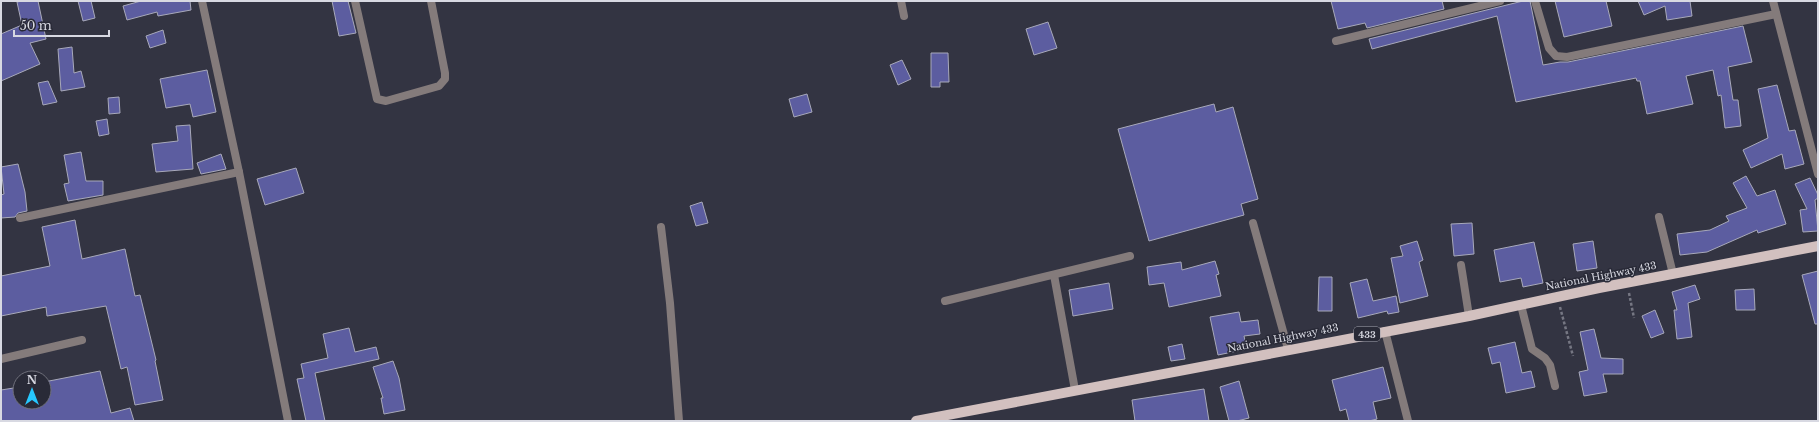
<svg xmlns="http://www.w3.org/2000/svg" width="1819" height="422" font-family="'Libre Baskerville',serif">
<style>
.building{fill:#5c5da0;stroke:#a8a9ba}
.lines{fill:none;stroke-linecap:round;stroke-linejoin:round}
.path{stroke:#767783;stroke-width:2.5;stroke-dasharray:3 2;stroke-linecap:butt}
.service{stroke:#847b7b;stroke-width:8}
.minor{stroke:#847b7b;stroke-width:8}
.primary{stroke:#d2c0bf;stroke-width:10}
.labels{text-anchor:middle;dominant-baseline:central;stroke-width:3;stroke-linejoin:round;paint-order:stroke}
.shield{fill:#292a37;stroke:#a4a4af;stroke-width:1}
.shield-label{font-size:9px;font-weight:bold;fill:#d8d9e2}
.street-label{font-size:10px;fill:#d8d9e2;stroke:#292a37}
</style>
<rect width="100%" height="100%" fill="#333442"/>
<g class="building">
<polygon points="22,1 38,1 46,39 30,43 40,64 1,81 1,34 22,25 17,2"/>
<polygon points="78,1 91,1 95,18 83,21"/>
<polygon points="141,1 190,1 191,10 158,16 157,12 127,20 123,6"/>
<polygon points="332,1 348,1 356,33 339,36"/>
<polygon points="1331,1 1442,1 1444,9 1367,28 1365,23 1338,29"/>
<polygon points="1523,1 1530,1 1543,65 1560,62 1568,62 1743,26 1752,62 1728,67 1733,100 1738,100 1741,126 1725,128 1721,95 1718,96 1713,70 1686,76 1693,104 1647,114 1640,81 1637,81 1636,78 1516,102 1497,16 1372,49 1369,39"/>
<polygon points="1555,1 1606,1 1612,26 1564,37"/>
<polygon points="1638,1 1690,1 1692,16 1667,20 1665,6 1644,15"/>
<polygon points="1048,22 1057,48 1034,55 1026,29"/>
<polygon points="163,30 166,43 150,48 146,36"/>
<polygon points="72,47 74,73 81,71 85,87 61,91 58,49"/>
<polygon points="931,53 948,53 949,82 940,82 940,87 931,87"/>
<polygon points="902,60 911,79 898,85 890,65"/>
<polygon points="207,70 216,112 193,117 190,104 166,108 160,79"/>
<polygon points="48,81 57,102 43,105 38,83"/>
<polygon points="1777,85 1789,131 1795,130 1804,164 1785,169 1782,154 1751,168 1743,150 1768,138 1758,89"/>
<polygon points="807,94 812,112 794,117 789,99"/>
<polygon points="119,97 120,113 109,114 108,98"/>
<polygon points="1214,104 1216,112 1233,107 1258,199 1241,204 1244,215 1149,241 1118,129"/>
<polygon points="107,119 109,134 99,136 96,121"/>
<polygon points="190,125 193,169 156,172 152,144 178,141 176,126"/>
<polygon points="81,152 86,181 103,181 103,195 68,201 64,184 69,183 64,155"/>
<polygon points="221,154 226,169 201,174 197,163"/>
<polygon points="18,164 25,192 27,211 18,213 15,217 1,218 1,195 4,194 1,167"/>
<polygon points="296,168 304,193 265,205 257,179"/>
<polygon points="1746,176 1757,196 1775,190 1786,224 1758,233 1757,230 1707,252 1680,255 1677,234 1710,230 1729,221 1726,216 1747,208 1733,183"/>
<polygon points="1810,178 1818,195 1818,198 1815,200 1818,231 1803,232 1800,210 1807,209 1795,184"/>
<polygon points="702,202 708,223 696,226 690,206"/>
<polygon points="75,220 82,259 125,249 135,296 140,295 156,360 155,361 163,400 135,405 127,367 121,369 106,306 47,316 46,307 1,316 1,276 50,266 42,227"/>
<polygon points="1472,223 1474,254 1454,256 1451,224"/>
<polygon points="1417,241 1423,260 1419,262 1428,296 1400,303 1391,258 1403,256 1400,246"/>
<polygon points="1593,241 1597,268 1577,271 1573,244"/>
<polygon points="1534,242 1543,283 1523,287 1521,278 1500,282 1494,250"/>
<polygon points="1215,261 1219,274 1216,275 1221,296 1169,307 1164,283 1149,285 1147,267 1181,262 1182,270"/>
<polygon points="1818,271 1818,324 1815,324 1802,275"/>
<polygon points="1319,277 1332,277 1332,311 1318,311"/>
<polygon points="1367,279 1373,301 1396,296 1399,312 1388,314 1387,311 1358,318 1350,283"/>
<polygon points="1109,283 1113,309 1073,316 1069,290"/>
<polygon points="1695,285 1700,299 1688,303 1692,337 1677,339 1674,310 1677,310 1672,292"/>
<polygon points="1754,289 1755,310 1736,310 1735,290"/>
<polygon points="1655,310 1664,333 1651,338 1642,316"/>
<polygon points="1239,312 1241,322 1258,320 1260,334 1244,336 1247,349 1218,355 1210,317"/>
<polygon points="349,328 355,352 376,347 379,359 315,373 325,421 306,421 297,379 304,378 301,364 328,358 323,334"/>
<polygon points="1594,329 1601,358 1623,359 1623,374 1603,374 1607,392 1584,396 1579,372 1588,370 1580,332"/>
<polygon points="1515,342 1522,373 1531,371 1535,387 1506,393 1500,362 1492,364 1488,348"/>
<polygon points="1182,344 1185,359 1171,361 1168,347"/>
<polygon points="393,361 399,378 405,410 384,414 381,398 383,398 373,367"/>
<polygon points="1383,367 1391,398 1373,402 1377,419 1369,421 1349,421 1346,409 1340,411 1332,380"/>
<polygon points="100,371 111,413 130,408 134,421 1,421 1,390 20,387 20,402 44,402 44,382"/>
<polygon points="1239,381 1249,418 1237,421 1229,421 1220,387"/>
<polygon points="1204,389 1209,421 1135,421 1132,400"/>
</g>
<g class="lines">
<g class="path">
<polyline points="1629,293 1634,318"/>
<polyline points="1560,307 1573,356"/>
</g>
<g class="service">
<polyline points="355,1 377,99 386,101 439,86 445,79 445,73 431,1"/>
<polyline points="1535,1 1549,48 1556,56 1567,57 1776,14"/>
<polyline points="1336,41 1500,1"/>
<polyline points="1659,217 1673,274"/>
<polyline points="1253,223 1288,349"/>
<polyline points="661,227 670,303 679,421"/>
<polyline points="1461,265 1469,316"/>
<polyline points="1054,275 1075,390"/>
<polyline points="945,301 1130,256"/>
<polyline points="1521,305 1532,349 1545,358 1550,365 1555,386"/>
<polyline points="1385,331 1408,421"/>
</g>
<g class="minor">
<polyline points="202,1 239,172 288,421"/>
<polyline points="901,1 904,16"/>
<polyline points="1773,1 1818,174"/>
<polyline points="20,218 239,172"/>
<polyline points="1,359 82,340"/>
</g>
<polyline class="primary" points="916,421 1469,316 1599,288 1818,246"/>
</g>
<g class="labels">
<rect class="shield" x="1354" y="327" width="26" height="14" rx="3"/>
<g class="shield-label">
<text x="1367" y="334">433</text>
</g>
<g class="street-label">
<text transform="translate(1601 276) rotate(-11)">National Highway 433</text>
<text transform="translate(1283 338) rotate(-11)">National Highway 433</text>
</g>
</g>
<rect width="1819" height="422" fill="none" stroke="#d8d9e2" stroke-width="4"/>
<g transform="translate(32 390)"><circle r="19" fill="#292a37" stroke="#6f707b"/>
<path d="M0-3L7 15L0 10L-7 15Z" fill="#27c8ff"/>
<text y="-6" font-size="11" font-weight="bold" text-anchor="middle" fill="#d8d9e2">N</text>
</g>
<path d="M14 30v6h95v-6" fill="none" stroke="#d8d9e2" stroke-width="2"/>
<text x="20" y="30" font-size="12" fill="#d8d9e2" stroke="#292a37" stroke-width="3" paint-order="stroke">50 m</text>
</svg>
